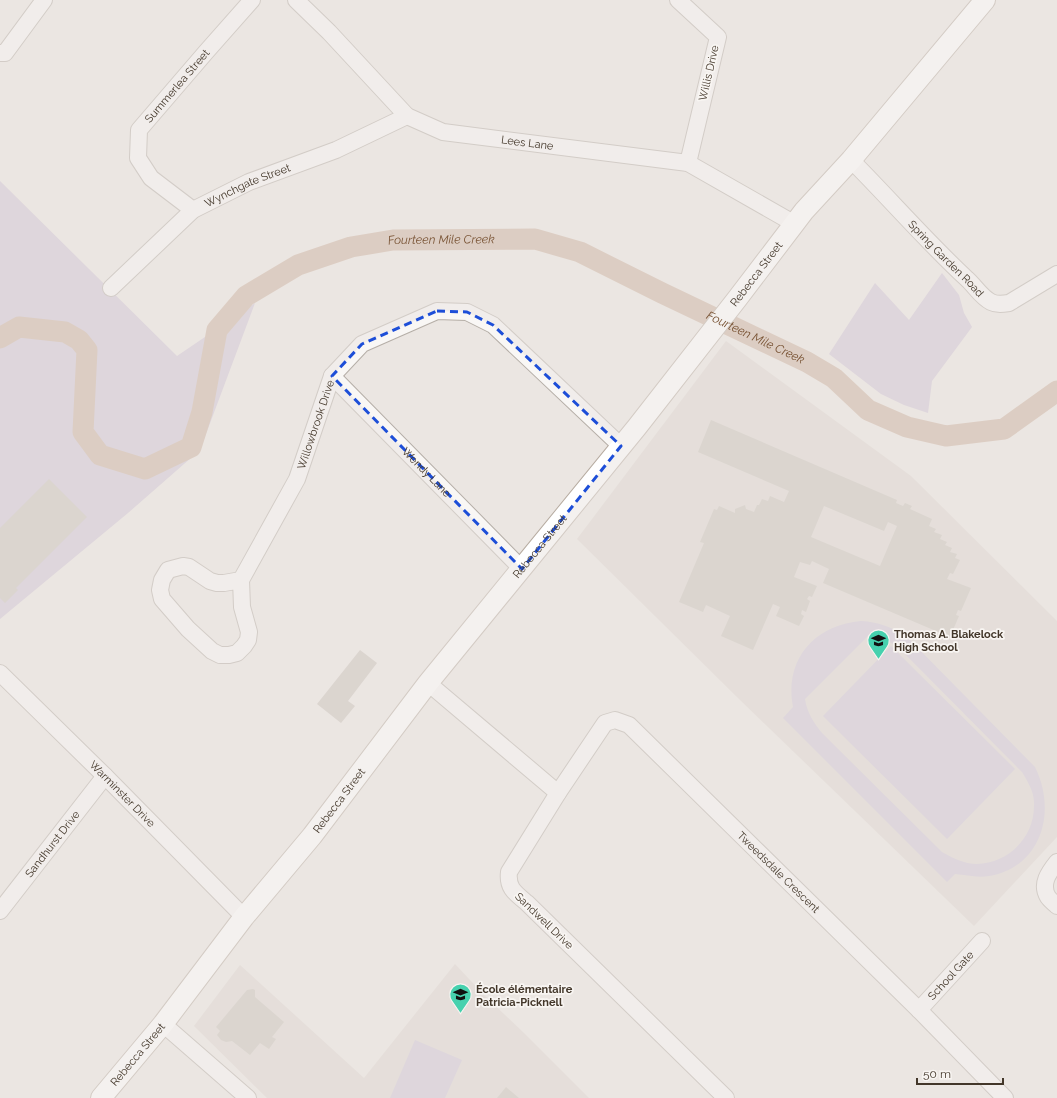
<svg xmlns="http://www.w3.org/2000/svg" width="1057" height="1098" font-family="Raleway,sans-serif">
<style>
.built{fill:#ddd6d0}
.green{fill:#cec3d5;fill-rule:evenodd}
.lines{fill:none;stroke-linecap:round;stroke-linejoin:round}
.river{stroke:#cbb09d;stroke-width:21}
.building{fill:#c8c1b9;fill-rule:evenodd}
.minor-casing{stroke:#b5aea7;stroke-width:18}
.major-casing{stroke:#b7aca1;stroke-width:22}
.minor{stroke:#f9f7f5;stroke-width:16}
.major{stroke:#fff;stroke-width:20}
.marked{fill:none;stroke:#1d4ed8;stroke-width:3;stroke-dasharray:8 5;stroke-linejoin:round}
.labels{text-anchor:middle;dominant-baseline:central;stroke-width:3.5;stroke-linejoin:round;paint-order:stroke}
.street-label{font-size:11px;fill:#43372a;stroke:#f8f5f2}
.poi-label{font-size:11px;font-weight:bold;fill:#43372a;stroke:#f8f5f2;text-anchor:start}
.water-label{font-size:12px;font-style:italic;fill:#785233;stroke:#f8f5f2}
</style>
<rect width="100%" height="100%" fill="#ebe6e2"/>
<g class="built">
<polygon points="726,341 911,476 1057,621 1057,837 974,926 739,699 577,539"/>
<polygon points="455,964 485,996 524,1033 589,1098 267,1098 194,1026 240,965 364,1078"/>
</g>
<g class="green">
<polygon points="0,181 177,356 255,303 200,450 128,513 0,619"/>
<polygon points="942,273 959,295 964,313 972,327 932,381 928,413 904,405 881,394 829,354 875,283 909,320"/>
<path d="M861,621C878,622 891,627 906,636L1035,767C1057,811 1042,867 989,876C977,878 967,875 955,874L947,882L783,718L793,707C784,660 814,625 861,621ZM869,635C880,636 888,641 898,647L1022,772C1028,782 1035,793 1034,806C1034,838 1008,863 977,864C964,864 953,858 942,852L822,733C814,723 807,713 805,699Z"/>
<polygon points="891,646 1015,769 947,839 823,716"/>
<polygon points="415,1040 462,1060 445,1098 390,1098"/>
</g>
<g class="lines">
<path class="river" id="s1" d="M0,338L19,327L65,332L79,340L87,350L83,432L100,455L145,469L191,447L202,412L217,330L246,296L298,265L351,247L393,240L535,239L580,252L662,293L807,362L834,378L868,410L907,427L946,436L1004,429L1057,391"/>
</g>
<g class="building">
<path d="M711,420L897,500L896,503L903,506L905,503L912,506L910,509L932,519L929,526L936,529L934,532L942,535L940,539L947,542L945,545L952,548L950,552L957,554L955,558L960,560L953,574L950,573L947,579L971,588L961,611L958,610L956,615L959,616L950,637L823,583L829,569L812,561L810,565L800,562L794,577L817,586L812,597L809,596L807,599L810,601L806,612L802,610L801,614L804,616L799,626L776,616L780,607L773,604L753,650L721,636L730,616L706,605L703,612L679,602L704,543L700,542L714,509L717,510L719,506L735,513V509L745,505L746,509L754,512L757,505H759L762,499L768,501L770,496L784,502L789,491L698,452ZM824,506L884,531L888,522L897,526L880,566L811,537Z"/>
<polygon points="49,479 87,517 16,588 18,590 5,603 0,598 0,528"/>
<polygon points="360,650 377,663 348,701 355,706 341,723 317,704"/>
<polygon points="253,989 255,990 255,997 284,1022 272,1037 276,1039 269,1049 260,1043 250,1055 232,1041 226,1042 221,1040 217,1035 220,1031 216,1027 247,990"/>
<polygon points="506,1087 519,1098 497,1098"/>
</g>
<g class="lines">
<defs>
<g id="minor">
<path id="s2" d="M296,0L329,32L407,116L443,132L688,163L795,224"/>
<polyline points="678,0 718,37 688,163"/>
<polyline points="0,53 5,53 44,0"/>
<path id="s3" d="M851,160C890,199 926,241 967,279C975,286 981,297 991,302C997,305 1003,304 1009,303L1057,274"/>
<path id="s4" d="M193,210L151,178L138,158L139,130L206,52L252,0"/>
<path id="s5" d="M111,288L193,210L249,182L336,150L407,116"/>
<path id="s6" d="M332,376L522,569"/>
<path id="s7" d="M241,580L224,583H217L210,581L189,567L183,566L168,570L162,580L160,590L162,599L188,629L212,651L220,655H229L237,653L244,646L248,640L249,632L242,607L241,580L297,479L332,376L362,344L437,311L467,312L493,325L621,446"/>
<path id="s8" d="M0,673L105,776L244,917"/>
<polyline points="428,683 558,793"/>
<path d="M1057,862C1049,872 1040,884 1048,897C1050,900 1054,903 1057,906"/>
<path id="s9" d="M0,911L105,776"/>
<path id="s10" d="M919,1010L982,941"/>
<polyline points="163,1024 248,1098"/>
<path id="s11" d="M726,1098L527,903C515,893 507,888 509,872L558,793L605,723L615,720L629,725L919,1010L1005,1098"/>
</g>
<g id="major">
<path id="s12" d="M101,1098L163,1024L244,917L312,836L428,683L637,427L737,299L804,211L851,160L985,0"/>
</g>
</defs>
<use href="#minor" class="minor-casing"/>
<use href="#major" class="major-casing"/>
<use href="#minor" class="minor"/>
<use href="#major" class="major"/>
</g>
<path d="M0 0H1057V1098H0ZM437,311L467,312L493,325L621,446L522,569L332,376L362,344Z" fill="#ebe6e2" fill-opacity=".55" fill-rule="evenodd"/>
<path class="marked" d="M437,311L467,312L493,325L621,446L522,569L332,376L362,344Z"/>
<defs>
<symbol id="school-pin" viewBox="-11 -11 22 30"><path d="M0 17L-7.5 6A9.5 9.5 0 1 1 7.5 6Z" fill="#46d1ae" stroke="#f8f5f2"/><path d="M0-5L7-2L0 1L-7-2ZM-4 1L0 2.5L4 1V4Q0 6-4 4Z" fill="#111"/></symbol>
</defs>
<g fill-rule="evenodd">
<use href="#school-pin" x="866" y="628" width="25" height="34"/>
<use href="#school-pin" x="448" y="982" width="25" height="34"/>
</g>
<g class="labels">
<g class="street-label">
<text transform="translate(709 73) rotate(-77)">Willis Drive</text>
<text stroke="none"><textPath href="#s4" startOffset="163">Summerlea Street</textPath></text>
<text stroke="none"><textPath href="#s2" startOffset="285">Lees Lane</textPath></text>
<text stroke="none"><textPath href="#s5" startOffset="173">Wynchgate Street</textPath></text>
<text stroke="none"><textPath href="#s3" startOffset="137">Spring Garden Road</textPath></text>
<text stroke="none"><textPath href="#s12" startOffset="1053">Rebecca Street</textPath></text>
<text stroke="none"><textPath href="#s7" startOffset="459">Willowbrook Drive</textPath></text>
<text stroke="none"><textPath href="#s6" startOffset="135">Wendy Lane</textPath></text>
<text stroke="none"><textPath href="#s12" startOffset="705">Rebecca Street</textPath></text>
<text stroke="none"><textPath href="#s8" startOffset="172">Warminster Drive</textPath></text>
<text stroke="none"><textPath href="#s12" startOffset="381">Rebecca Street</textPath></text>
<text stroke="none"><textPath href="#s9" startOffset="85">Sandhurst Drive</textPath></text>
<text stroke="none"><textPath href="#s11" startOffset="729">Tweedsdale Crescent</textPath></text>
<text transform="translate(544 921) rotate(44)">Sandwell Drive</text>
<text stroke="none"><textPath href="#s10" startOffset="47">School Gate</textPath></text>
<text stroke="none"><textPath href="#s12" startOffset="57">Rebecca Street</textPath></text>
</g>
<g class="poi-label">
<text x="894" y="634">Thomas A. Blakelock<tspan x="894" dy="13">High School</tspan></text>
<text x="476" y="989">École élémentaire<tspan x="476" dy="13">Patricia-Picknell</tspan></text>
</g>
<g class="water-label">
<text stroke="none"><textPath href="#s1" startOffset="678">Fourteen Mile Creek</textPath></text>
<text stroke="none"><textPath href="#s1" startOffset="1014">Fourteen Mile Creek</textPath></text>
</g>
</g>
<path d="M917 1078v6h86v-6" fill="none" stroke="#43372a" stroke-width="2"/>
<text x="923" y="1078" font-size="12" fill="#43372a" stroke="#f8f5f2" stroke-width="3" paint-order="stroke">50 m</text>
</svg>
